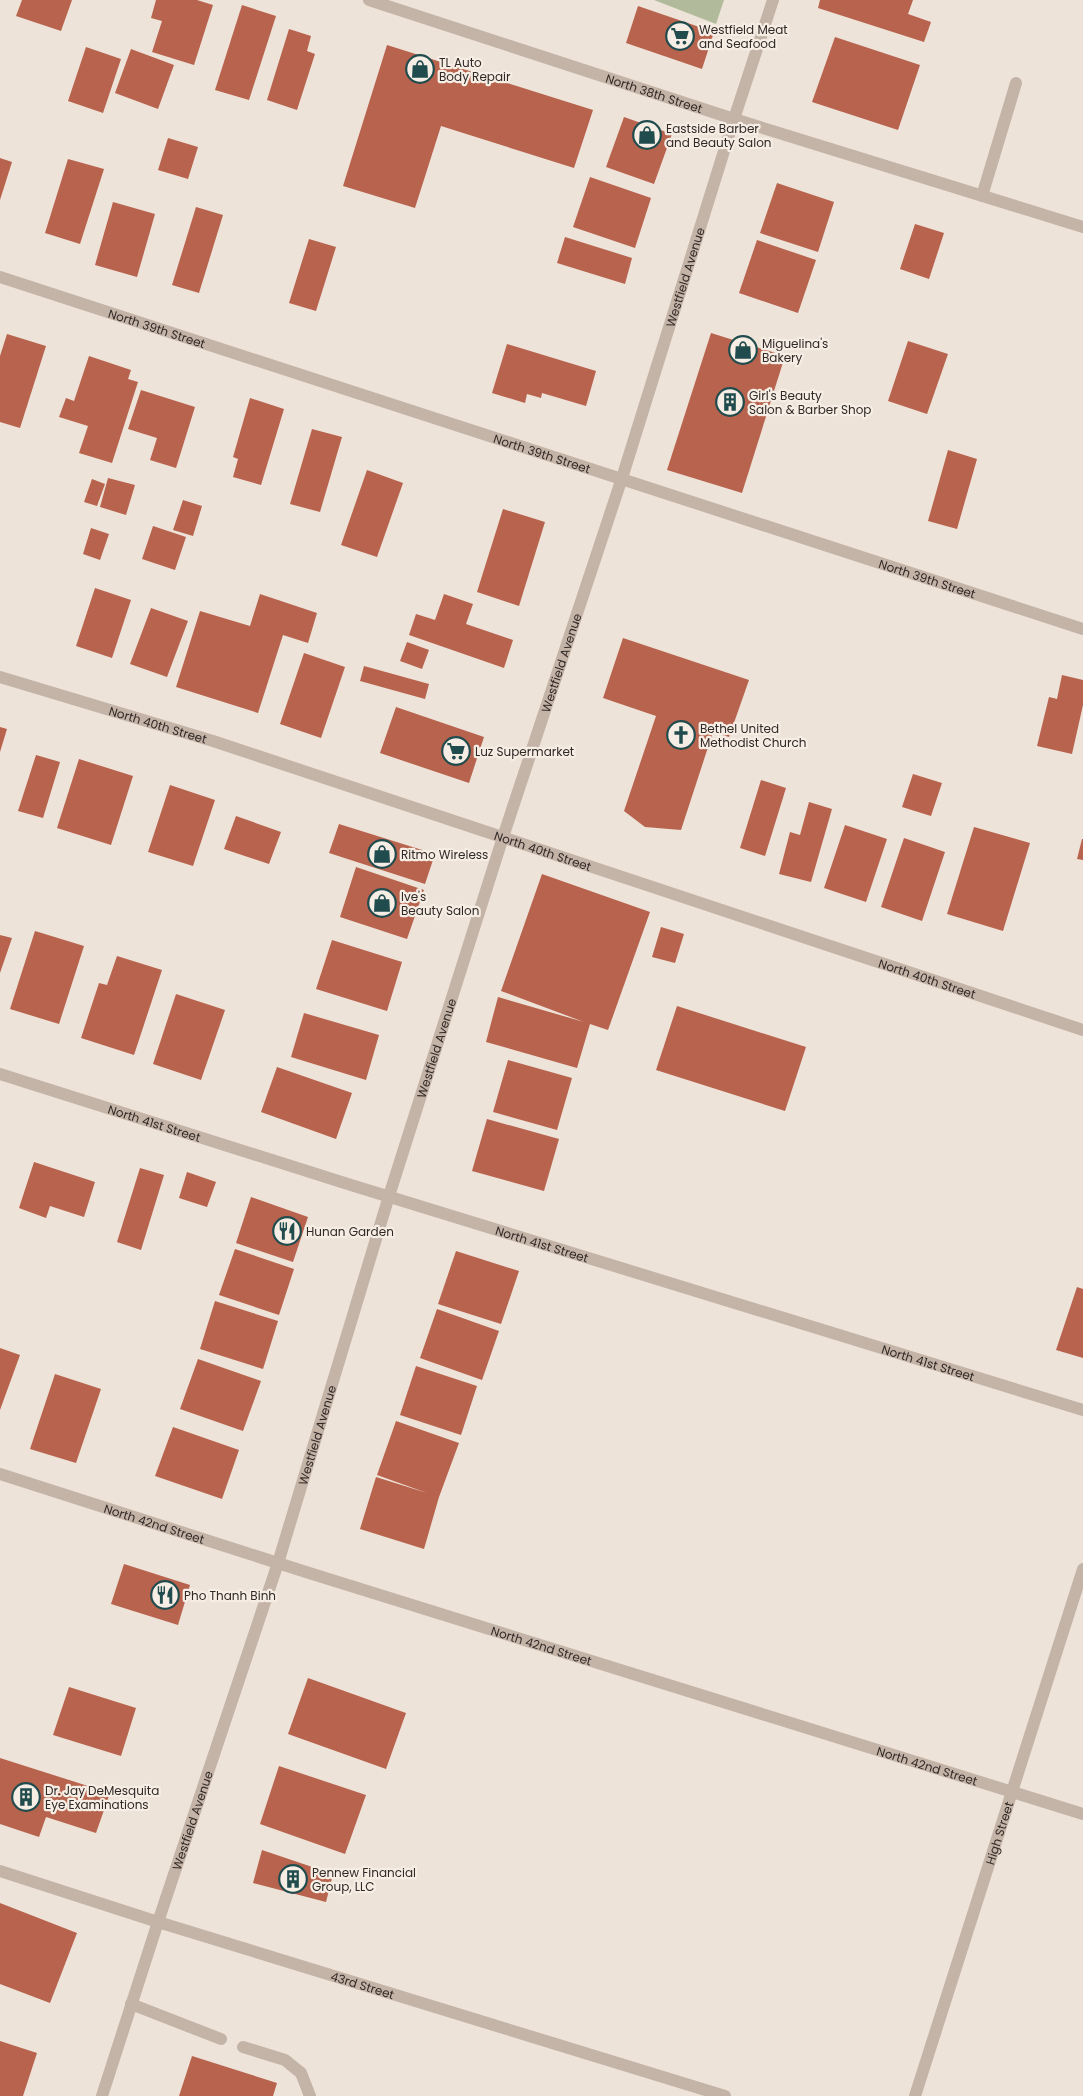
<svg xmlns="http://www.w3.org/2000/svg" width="1083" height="2096" font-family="Poppins,sans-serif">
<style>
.green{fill:#b1bb9b}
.building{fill:#b8634d}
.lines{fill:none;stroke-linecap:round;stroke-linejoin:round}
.service{stroke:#c4b3a7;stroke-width:12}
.minor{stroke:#c4b3a7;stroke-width:12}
.tertiary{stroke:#c4b3a7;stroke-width:12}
.labels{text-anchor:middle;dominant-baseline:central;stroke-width:4.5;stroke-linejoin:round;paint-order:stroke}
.poi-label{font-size:12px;fill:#312926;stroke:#f6ede4;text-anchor:start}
.street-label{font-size:12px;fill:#312926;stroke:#f6ede4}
</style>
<rect width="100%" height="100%" fill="#eee3d9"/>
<polygon class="green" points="654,0 724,0 716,24"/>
<g class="building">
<polygon points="22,0 72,0 61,31 16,16"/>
<polygon points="156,0 197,0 213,5 194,65 152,52 162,21 151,18"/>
<polygon points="820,0 913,0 908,14 931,22 924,42 818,8"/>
<polygon points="242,5 276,16 249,100 215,90"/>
<polygon points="638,6 714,32 702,69 626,43"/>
<polygon points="289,29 311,36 307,51 315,54 297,110 267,100"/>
<polygon points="835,37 920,65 898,130 812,102"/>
<polygon points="387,45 593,110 574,168 441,126 415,208 343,186"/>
<polygon points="86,47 121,59 103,113 68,101"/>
<polygon points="131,49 174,65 158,109 115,93"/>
<polygon points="624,117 672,134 654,184 606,167"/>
<polygon points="168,138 198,147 188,179 158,170"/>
<polygon points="0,158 12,162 0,200"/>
<polygon points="68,159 104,169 80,244 45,233"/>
<polygon points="590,177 651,198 635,248 573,227"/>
<polygon points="777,183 834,202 818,252 760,233"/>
<polygon points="113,202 155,214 137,277 95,265"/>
<polygon points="196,207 223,215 199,293 172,285"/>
<polygon points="915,224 944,233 929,279 900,269"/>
<polygon points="565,237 632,258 625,284 557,263"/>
<polygon points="309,239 336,247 316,311 289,303"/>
<polygon points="757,240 816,260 798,313 739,293"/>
<polygon points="711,333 785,356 742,493 667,470"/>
<polygon points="7,334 46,346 20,428 0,422 0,356"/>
<polygon points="908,341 948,354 927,414 888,401"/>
<polygon points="507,344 596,371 586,406 542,393 541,398 527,394 525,403 492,393"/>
<polygon points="89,356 131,370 128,379 138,382 112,463 79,453 88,426 59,417 66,398 74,401"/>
<polygon points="141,390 195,407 176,468 150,460 157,438 128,429"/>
<polygon points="250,398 284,409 261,485 233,477 238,459 233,457"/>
<polygon points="312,429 342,437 320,512 290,504"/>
<polygon points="948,450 977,459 957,529 928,521"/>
<polygon points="367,470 403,483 377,557 341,545"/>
<polygon points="108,478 135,485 126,515 100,507"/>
<polygon points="92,479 105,484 97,506 84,502"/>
<polygon points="183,500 202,506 193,536 173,530"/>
<polygon points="503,509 545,522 519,606 477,592"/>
<polygon points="153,526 186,537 175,570 142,559"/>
<polygon points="91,528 109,534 100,560 83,554"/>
<polygon points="95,588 131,600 112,658 76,646"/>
<polygon points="260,594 317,613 308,643 283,635 258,713 176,687 200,611 250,626"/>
<polygon points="444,594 473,604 466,624 513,640 504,668 409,635 416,614 435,620"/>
<polygon points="151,608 188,621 167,677 130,664"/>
<polygon points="623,638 749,680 729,737 713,732 681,830 645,827 624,811 656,716 603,698"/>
<polygon points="407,642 429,650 422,669 400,661"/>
<polygon points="304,653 345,667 321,738 280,724"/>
<polygon points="364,666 429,684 425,699 360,681"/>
<polygon points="1062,675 1083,680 1083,705 1072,754 1037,746 1049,697 1057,699"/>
<polygon points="396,707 484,737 469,783 380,753"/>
<polygon points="0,727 7,729 0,752"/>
<polygon points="36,755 60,762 43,818 18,811"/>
<polygon points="79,759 133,776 111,845 57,828"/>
<polygon points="913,774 942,783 931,816 902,807"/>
<polygon points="761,780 786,788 765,856 740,848"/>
<polygon points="170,785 215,800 193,866 148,852"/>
<polygon points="809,802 832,809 811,882 779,874 790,832 800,835"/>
<polygon points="236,816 281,832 269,864 224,849"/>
<polygon points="339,824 435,854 425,884 329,853"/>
<polygon points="845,825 887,839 866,902 824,888"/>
<polygon points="974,827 1030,843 1003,931 947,914"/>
<polygon points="904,838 945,852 922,921 881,907"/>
<polygon points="1082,839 1083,839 1083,860 1077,859"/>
<polygon points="356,867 424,890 407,939 340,917"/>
<polygon points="542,874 650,912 608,1030 590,1024 577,1068 486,1042 498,997 584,1022 501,991"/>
<polygon points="661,927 684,934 675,963 652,957"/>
<polygon points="35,931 84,946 59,1024 10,1009"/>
<polygon points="0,935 12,938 0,973"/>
<polygon points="332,940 402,962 387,1011 316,989"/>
<polygon points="117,956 162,970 134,1055 81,1038 99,983 107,985"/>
<polygon points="176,994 225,1010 201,1080 153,1064"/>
<polygon points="677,1006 806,1047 785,1111 656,1070"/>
<polygon points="304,1013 379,1035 366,1080 291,1057"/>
<polygon points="508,1060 572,1078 557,1130 493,1112"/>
<polygon points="277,1067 352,1093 336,1139 261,1112"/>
<polygon points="487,1119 559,1139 544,1191 472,1171"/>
<polygon points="34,1162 95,1182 84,1217 50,1206 46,1218 19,1208"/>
<polygon points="140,1168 164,1175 141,1250 117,1242"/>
<polygon points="187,1172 216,1182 207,1207 179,1198"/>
<polygon points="251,1197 308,1217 293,1262 236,1243"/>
<polygon points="235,1249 294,1269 279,1315 219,1295"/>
<polygon points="456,1251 519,1271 501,1324 438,1304"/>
<polygon points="1077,1287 1083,1289 1083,1358 1056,1350"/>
<polygon points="215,1301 278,1321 263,1369 200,1349"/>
<polygon points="437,1309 499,1331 482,1380 420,1358"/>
<polygon points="0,1348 20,1355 0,1410"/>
<polygon points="198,1359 261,1381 243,1431 180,1409"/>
<polygon points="416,1366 477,1386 461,1435 400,1415"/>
<polygon points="55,1374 101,1389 76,1463 30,1449"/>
<polygon points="396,1421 459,1443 439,1497 424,1549 360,1529 376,1477 427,1493 377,1475"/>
<polygon points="173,1427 239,1450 222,1499 155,1476"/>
<polygon points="124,1564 190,1585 178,1625 111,1604"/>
<polygon points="308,1678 406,1713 386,1769 288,1734"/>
<polygon points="69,1687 136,1708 121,1756 53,1735"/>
<polygon points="0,1758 110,1793 96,1833 46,1817 39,1837 0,1824"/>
<polygon points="279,1766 366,1795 345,1854 260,1824"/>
<polygon points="262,1850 333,1874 326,1902 253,1883"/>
<polygon points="0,1903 77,1933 50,2003 0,1984"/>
<polygon points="0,2041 37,2053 23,2096 0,2096"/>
<polygon points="192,2056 277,2083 273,2096 179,2096"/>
</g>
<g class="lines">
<g class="service">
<polyline points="982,196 1016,83"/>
<polyline points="131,2004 221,2039"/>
<polyline points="243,2047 285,2060 301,2073 310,2096"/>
</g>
<g class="minor">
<path id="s1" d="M369,0L734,119L1083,227"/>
<path id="s2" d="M0,277L1083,629"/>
<path id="s3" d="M0,677L213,741L1083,1030"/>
<path id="s4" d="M0,1074L351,1185L1083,1410"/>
<path id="s5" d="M0,1474L306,1572L1083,1814"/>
<path id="s6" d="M0,1871L158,1922L725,2096"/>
<path id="s7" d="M915,2096L1083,1569"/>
</g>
<path class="tertiary" id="s8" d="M102,2096L158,1922L278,1563L389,1196L503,837L622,478L734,119L773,0"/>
</g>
<defs>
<symbol id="supermarket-ring" viewBox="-11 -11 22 22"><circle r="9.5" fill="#f6ede4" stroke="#214c4e" stroke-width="1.5"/><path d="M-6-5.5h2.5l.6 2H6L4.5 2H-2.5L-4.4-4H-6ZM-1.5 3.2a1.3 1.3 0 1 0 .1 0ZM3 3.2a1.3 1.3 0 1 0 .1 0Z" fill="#214c4e"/></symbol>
<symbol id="shop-ring" viewBox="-11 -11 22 22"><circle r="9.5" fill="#f6ede4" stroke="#214c4e" stroke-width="1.5"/><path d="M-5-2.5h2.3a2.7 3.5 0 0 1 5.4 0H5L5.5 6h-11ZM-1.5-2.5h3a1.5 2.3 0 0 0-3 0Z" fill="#214c4e"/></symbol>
<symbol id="building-ring" viewBox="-11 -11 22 22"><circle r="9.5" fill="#f6ede4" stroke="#214c4e" stroke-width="1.5"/><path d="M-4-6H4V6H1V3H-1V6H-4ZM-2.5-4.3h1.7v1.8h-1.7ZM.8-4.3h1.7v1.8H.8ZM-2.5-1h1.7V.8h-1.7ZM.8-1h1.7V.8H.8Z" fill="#214c4e"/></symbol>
<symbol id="church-ring" viewBox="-11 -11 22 22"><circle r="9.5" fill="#f6ede4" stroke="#214c4e" stroke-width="1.5"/><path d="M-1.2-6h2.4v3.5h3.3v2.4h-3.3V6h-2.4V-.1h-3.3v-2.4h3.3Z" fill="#214c4e"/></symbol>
<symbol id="restaurant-ring" viewBox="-11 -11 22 22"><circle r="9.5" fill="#f6ede4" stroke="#214c4e" stroke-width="1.5"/><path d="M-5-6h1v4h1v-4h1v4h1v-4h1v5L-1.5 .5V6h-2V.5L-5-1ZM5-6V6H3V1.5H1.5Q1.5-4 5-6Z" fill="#214c4e"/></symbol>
</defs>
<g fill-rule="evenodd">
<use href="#supermarket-ring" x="664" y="20" width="32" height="32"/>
<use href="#shop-ring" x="404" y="53" width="32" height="32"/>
<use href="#shop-ring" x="631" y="119" width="32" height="32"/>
<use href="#shop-ring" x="727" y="334" width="32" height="32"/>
<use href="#building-ring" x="714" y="386" width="32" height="32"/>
<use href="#church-ring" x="665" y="719" width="32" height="32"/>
<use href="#supermarket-ring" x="440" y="735" width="32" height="32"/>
<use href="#shop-ring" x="366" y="838" width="32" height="32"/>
<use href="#shop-ring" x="366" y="887" width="32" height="32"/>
<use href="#restaurant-ring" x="271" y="1215" width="32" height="32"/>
<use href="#restaurant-ring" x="149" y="1579" width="32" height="32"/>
<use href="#building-ring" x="10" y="1781" width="32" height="32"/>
<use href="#building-ring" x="277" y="1863" width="32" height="32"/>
</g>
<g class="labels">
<g class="poi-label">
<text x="699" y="29">Westfield Meat<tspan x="699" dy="14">and Seafood</tspan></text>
<text x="439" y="62">TL Auto<tspan x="439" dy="14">Body Repair</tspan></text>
<text x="666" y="128">Eastside Barber<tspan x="666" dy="14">and Beauty Salon</tspan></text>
<text x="762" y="343">Miguelina's<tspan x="762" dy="14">Bakery</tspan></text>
<text x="749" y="395">Girl's Beauty<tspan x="749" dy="14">Salon &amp; Barber Shop</tspan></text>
<text x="700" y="728">Bethel United<tspan x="700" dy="14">Methodist Church</tspan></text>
<text x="475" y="751">Luz Supermarket</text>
<text x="401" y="854">Ritmo Wireless</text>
<text x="401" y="896">Ive's<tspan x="401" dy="14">Beauty Salon</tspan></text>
<text x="306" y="1231">Hunan Garden</text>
<text x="184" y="1595">Pho Thanh Binh</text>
<text x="45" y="1790">Dr. Jay DeMesquita<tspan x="45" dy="14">Eye Examinations</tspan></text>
<text x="312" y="1872">Pennew Financial<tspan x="312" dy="14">Group, LLC</tspan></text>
</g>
<g class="street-label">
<text stroke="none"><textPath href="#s1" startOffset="300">North 38th Street</textPath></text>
<text stroke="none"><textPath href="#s8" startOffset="1910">Westfield Avenue</textPath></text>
<text stroke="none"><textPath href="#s2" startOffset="165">North 39th Street</textPath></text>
<text stroke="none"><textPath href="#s2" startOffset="570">North 39th Street</textPath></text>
<text stroke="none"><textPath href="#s2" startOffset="975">North 39th Street</textPath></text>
<text stroke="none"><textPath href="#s8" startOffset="1505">Westfield Avenue</textPath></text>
<text stroke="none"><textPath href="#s3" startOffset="165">North 40th Street</textPath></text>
<text stroke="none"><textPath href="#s3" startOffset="570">North 40th Street</textPath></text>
<text stroke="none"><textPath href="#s3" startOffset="975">North 40th Street</textPath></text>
<text stroke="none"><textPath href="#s8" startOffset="1100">Westfield Avenue</textPath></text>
<text stroke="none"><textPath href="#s4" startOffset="162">North 41st Street</textPath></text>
<text stroke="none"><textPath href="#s4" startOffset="568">North 41st Street</textPath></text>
<text stroke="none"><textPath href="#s4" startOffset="972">North 41st Street</textPath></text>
<text stroke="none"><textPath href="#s8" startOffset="695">Westfield Avenue</textPath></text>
<text stroke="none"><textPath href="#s5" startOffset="162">North 42nd Street</textPath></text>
<text stroke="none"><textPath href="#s5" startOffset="568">North 42nd Street</textPath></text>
<text stroke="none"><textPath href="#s5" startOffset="972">North 42nd Street</textPath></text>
<text stroke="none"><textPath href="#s8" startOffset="290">Westfield Avenue</textPath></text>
<text stroke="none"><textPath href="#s7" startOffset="276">High Street</textPath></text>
<text stroke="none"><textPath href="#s6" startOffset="380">43rd Street</textPath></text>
</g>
</g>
</svg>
